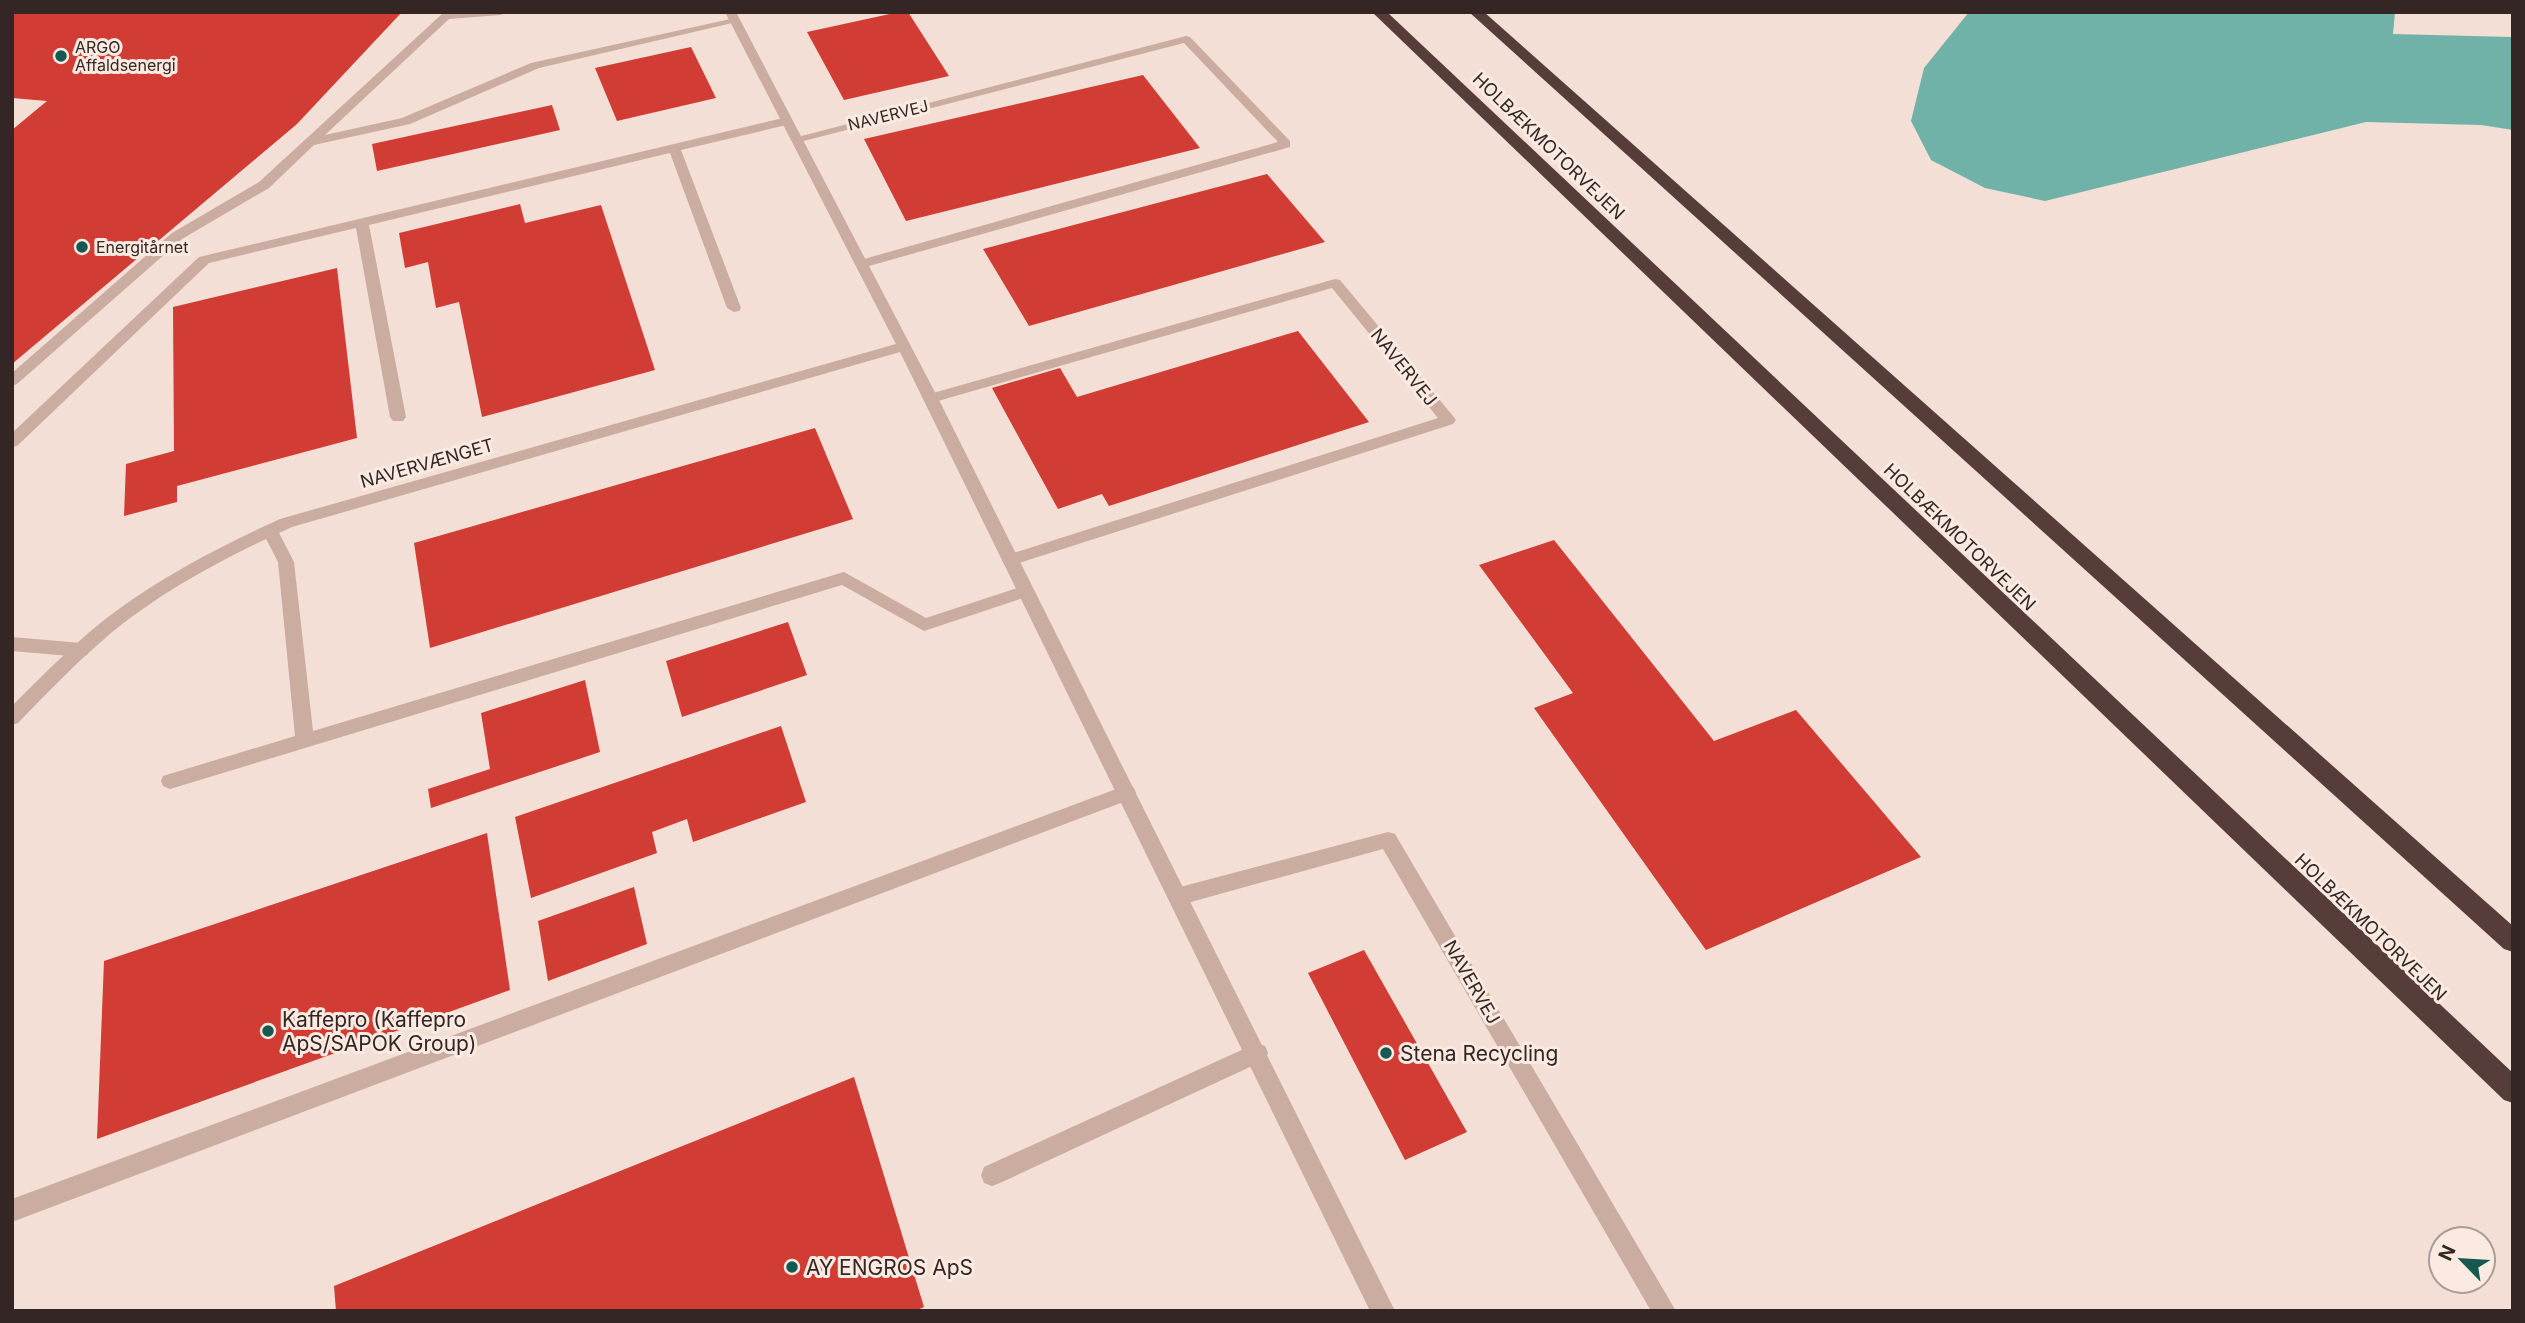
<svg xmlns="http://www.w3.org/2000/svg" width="2525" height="1323" font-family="Inter,sans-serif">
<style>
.water{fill:#71b2a8}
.building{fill:#d13c34}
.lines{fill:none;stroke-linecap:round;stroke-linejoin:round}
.lane{fill:#cbaca0;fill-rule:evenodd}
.street{fill:#cbaca0;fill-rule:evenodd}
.highway{fill:#563d3a;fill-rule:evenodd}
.poi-dot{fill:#165951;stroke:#faeae1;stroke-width:2.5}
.labels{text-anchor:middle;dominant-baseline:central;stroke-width:6;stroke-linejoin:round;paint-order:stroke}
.far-poi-label{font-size:16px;fill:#342624;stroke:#faeae1;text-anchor:start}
.far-street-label{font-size:16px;fill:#342624;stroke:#faeae1}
.street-label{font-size:18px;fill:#342624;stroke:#faeae1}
.near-poi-label{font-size:21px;fill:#342624;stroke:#faeae1;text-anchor:start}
</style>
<rect width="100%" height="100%" fill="#f3dfd5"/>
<polygon class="water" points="1969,12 2395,12 2393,34 2513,37 2513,130 2481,125 2366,122 2045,201 1985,188 1931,160 1911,121 1924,68"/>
<g class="building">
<polygon points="12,12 402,12 297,124 12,364 12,130 47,101 12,98"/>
<polygon points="899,12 908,12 949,76 844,100 807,32"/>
<polygon points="691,47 716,98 617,121 595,68"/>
<polygon points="1143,75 1200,148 906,221 864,139"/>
<polygon points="552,105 560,130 377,171 372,144"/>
<polygon points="1267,174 1325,242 1029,326 983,249"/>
<polygon points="520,204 525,223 601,205 655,370 482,417 459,302 436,308 428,262 405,268 399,233"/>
<polygon points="337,268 357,438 177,486 177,502 124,516 126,464 174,451 173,307"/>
<polygon points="1298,331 1369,422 1109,506 1102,494 1058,509 992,388 1060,368 1077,397"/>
<polygon points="815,428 853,519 430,648 414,543"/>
<polygon points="1554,540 1714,741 1796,710 1921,857 1706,950 1534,708 1573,693 1479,565"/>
<polygon points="788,622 807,675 682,717 666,661"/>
<polygon points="585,680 600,752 431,808 428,789 490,769 481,713"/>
<polygon points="781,726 806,802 693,842 687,819 652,832 657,853 531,898 515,817"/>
<polygon points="487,833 510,990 97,1139 104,961"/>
<polygon points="634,887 647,944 548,981 538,921"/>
<polygon points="1364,950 1467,1132 1405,1160 1308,973"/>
<polygon points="854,1077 924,1307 915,1311 336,1311 334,1286"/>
</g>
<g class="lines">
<g class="lane">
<polygon points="451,12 506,12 501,15 449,19 325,135 402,118 531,63 735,18 741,21 539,68 410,124 314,145 269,188 182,239 17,384 12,386 12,373 172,233 259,182 442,14"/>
<polygon points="1186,36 1190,37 1290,141 1290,147 862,268 855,264 857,261 1278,142 1184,43 796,143 790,139"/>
<polygon points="787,117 793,121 791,124 681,150 741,308 739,311 734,312 727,308 670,153 369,225 406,417 403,421 393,421 390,417 356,228 209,263 17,446 12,447 12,433 199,257"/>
<polygon points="1335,279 1340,280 1453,416 1456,420 1453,424 1016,564 1004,564 1002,560 1004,556 1438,418 1332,288 931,403 926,401 924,398 926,395"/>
<polygon points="270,525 276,527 294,562 313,731 844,572 926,618 1026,585 1034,591 1032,595 924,631 842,585 170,789 163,786 161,781 163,776 295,736 278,562 262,531"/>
<polygon points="12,637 81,643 87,645 90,650 87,655 81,657 12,651"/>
<polygon points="1127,785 1134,788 1136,793 1134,798 12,1222 12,1199"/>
<polygon points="1388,832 1395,834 1676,1311 1651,1311 1383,849 1180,905 1173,902 1170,896 1173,890 1180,887"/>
<polygon points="1257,1043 1265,1046 1268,1053 1265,1060 1000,1183 992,1186 984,1183 981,1175 984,1167"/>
</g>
<path class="street" d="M725,12H736L938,398L1395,1311H1370L900,352L292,527C228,556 165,589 111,633C78,661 48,692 18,723L12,725V706C45,673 78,639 116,611C166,574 223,545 280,519L896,344Z"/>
<g class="highway">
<polygon points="1372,12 1387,12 2513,1073 2513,1103 2504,1100"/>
<polygon points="1469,12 1484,12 2513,926 2513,952 2504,949"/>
</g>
</g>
<g class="poi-dot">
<circle cx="61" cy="56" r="7"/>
<circle cx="82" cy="247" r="7"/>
<circle cx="268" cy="1031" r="7"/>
<circle cx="1386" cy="1053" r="7"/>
<circle cx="792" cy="1267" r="7"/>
</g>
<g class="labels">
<g class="far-poi-label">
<text x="75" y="47">ARGO<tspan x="75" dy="18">Affaldsenergi</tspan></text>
<text x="96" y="247">Energitårnet</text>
</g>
<g class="far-street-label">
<text transform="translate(888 115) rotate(-14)">NAVERVEJ</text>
</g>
<g class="street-label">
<text transform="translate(1549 146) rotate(44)">HOLBÆKMOTORVEJEN</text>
<text transform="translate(1404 367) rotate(51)">NAVERVEJ</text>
<text transform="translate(427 463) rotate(-16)">NAVERVÆNGET</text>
<text transform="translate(1960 537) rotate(44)">HOLBÆKMOTORVEJEN</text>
<text transform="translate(2371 927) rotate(44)">HOLBÆKMOTORVEJEN</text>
<text transform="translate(1472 982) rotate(60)">NAVERVEJ</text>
</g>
<g class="near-poi-label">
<text x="282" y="1019">Kaffepro (Kaffepro<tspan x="282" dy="24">ApS/SAPOK Group)</tspan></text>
<text x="1400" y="1053">Stena Recycling</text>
<text x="806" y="1267">AY ENGROS ApS</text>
</g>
</g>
<rect width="2525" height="1323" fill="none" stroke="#342624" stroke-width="28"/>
<g transform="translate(2462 1260) rotate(295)"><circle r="33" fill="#faeae1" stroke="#ab9c95" stroke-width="2"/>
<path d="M0-5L12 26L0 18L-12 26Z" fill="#165951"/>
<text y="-10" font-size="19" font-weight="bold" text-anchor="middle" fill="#342624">N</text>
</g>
</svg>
